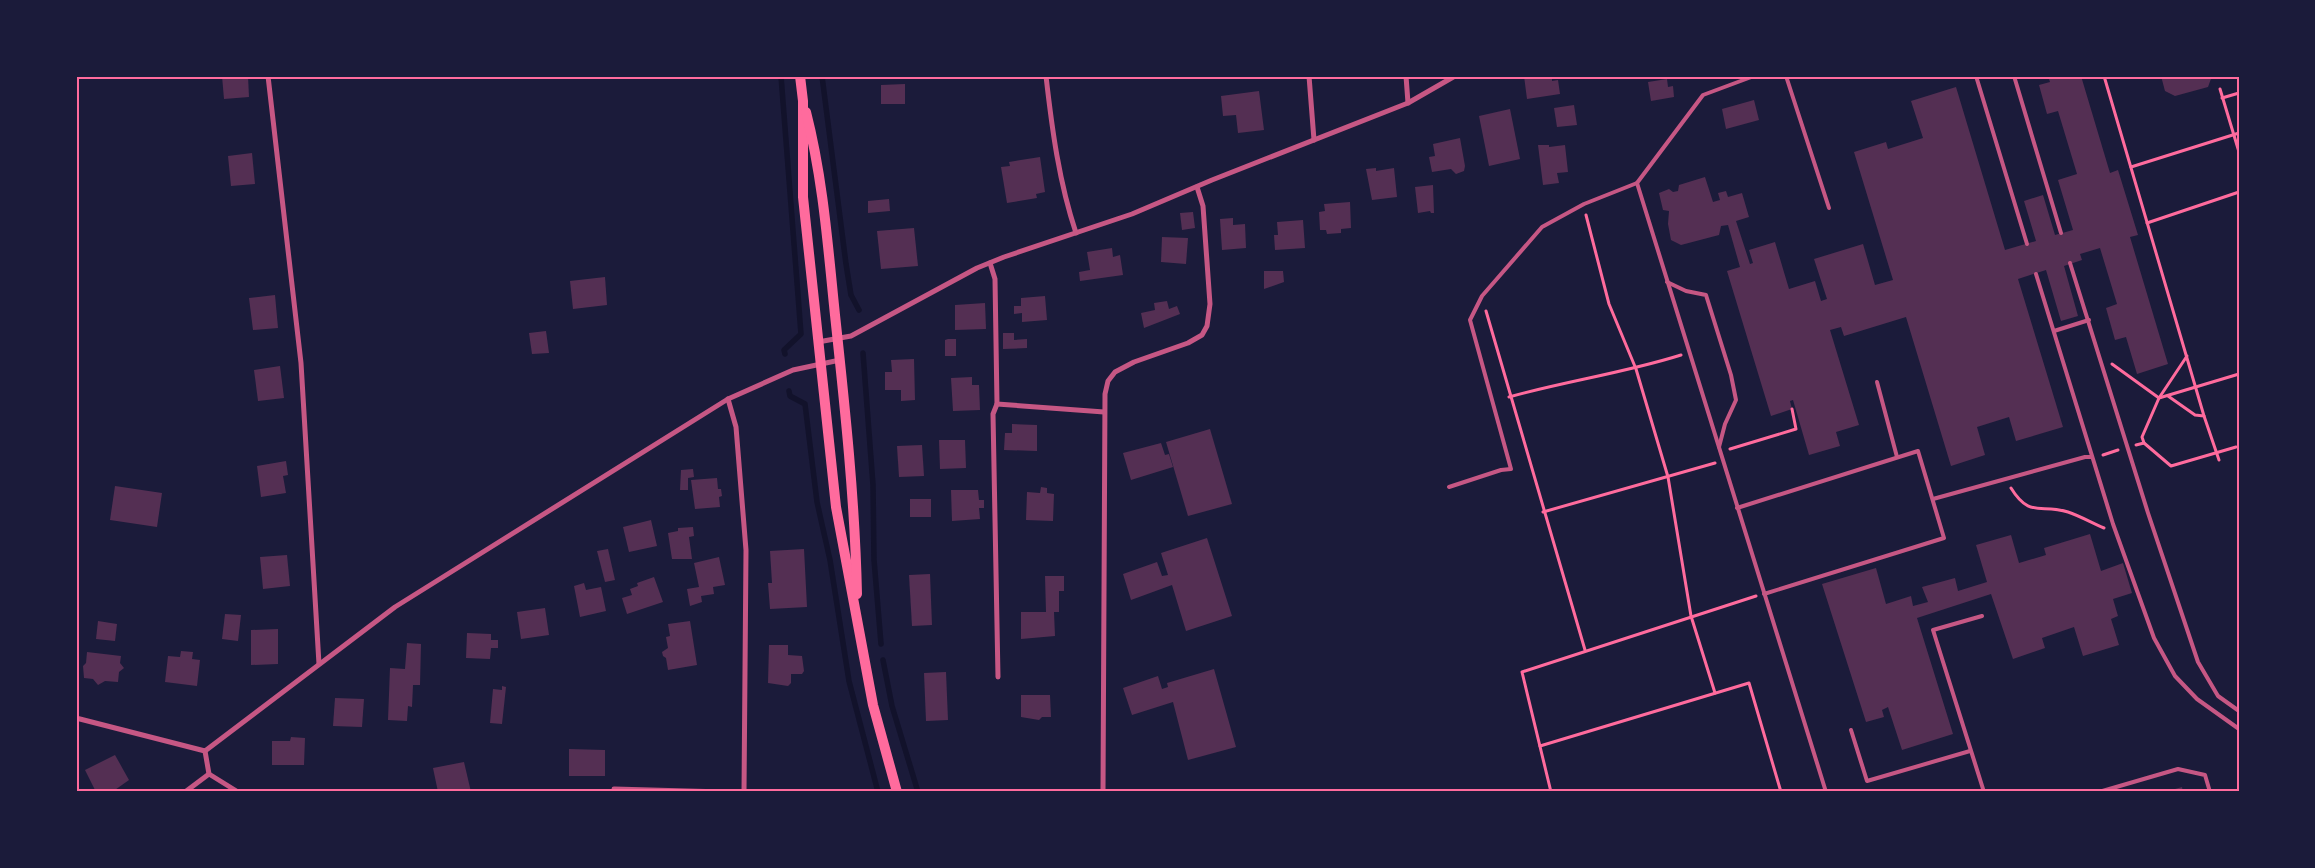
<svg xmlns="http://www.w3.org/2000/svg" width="2315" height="868" font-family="Jost,sans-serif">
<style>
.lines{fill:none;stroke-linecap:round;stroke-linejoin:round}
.stream{stroke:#12122b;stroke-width:5.5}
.building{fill:#542f53}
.path{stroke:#ff6b9d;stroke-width:3}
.service{stroke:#c65784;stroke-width:4}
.minor{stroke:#c65784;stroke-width:5}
.secondary{stroke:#ff6b9d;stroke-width:10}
.neatline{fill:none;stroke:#ff6b9d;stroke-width:2}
</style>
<rect width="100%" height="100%" fill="#1b1b3a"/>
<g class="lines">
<g class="stream">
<polyline points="781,76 801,334 784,350 785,354"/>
<polyline points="822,76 846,264 851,295 859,310"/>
<polyline points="863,353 873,485 874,560 881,644"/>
<polyline points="789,391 790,396 805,404 817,502 830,560 849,681 878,792"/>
<polyline points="883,660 892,706 918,792"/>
</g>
</g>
<g class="building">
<polygon points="222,76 248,76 249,97 224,99"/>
<polygon points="1524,76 1552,76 1552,81 1558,80 1560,94 1527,99"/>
<polygon points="2048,76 2081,76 2110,173 2118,170 2138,235 2130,237 2168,364 2137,374 2126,337 2115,340 2106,308 2117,304 2100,248 2080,254 2082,260 2064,266 2078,316 2061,321 2046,270 2018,279 2063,427 2016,441 2009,417 1977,427 1985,455 1951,466 1906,317 1844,336 1841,327 1830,330 1859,425 1836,432 1840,446 1809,455 1793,400 1790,401 1792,409 1771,416 1727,271 1740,267 1728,225 1721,226 1719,235 1681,245 1671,240 1668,224 1669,211 1663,210 1659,193 1669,189 1673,192 1678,191 1679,185 1705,177 1713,202 1720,200 1718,193 1726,191 1728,197 1742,193 1749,217 1736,221 1750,264 1753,263 1749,250 1775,242 1789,289 1815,281 1821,301 1827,299 1814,259 1863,244 1875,285 1893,280 1854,152 1886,142 1888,149 1923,138 1911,101 1956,87 2005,250 2036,241 2024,201 2043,195 2055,235 2073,230 2058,180 2077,174 2058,111 2047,114 2039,85 2050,82"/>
<polygon points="2161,76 2212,76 2208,87 2175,96 2165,91"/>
<polygon points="1667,79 1668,87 1673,86 1674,97 1651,101 1648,82"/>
<polygon points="905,84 905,104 881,104 881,85"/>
<polygon points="1259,91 1264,130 1238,133 1236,115 1223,116 1221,96"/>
<polygon points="1754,100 1759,120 1726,129 1722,109"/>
<polygon points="1574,105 1577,125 1557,127 1554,108"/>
<polygon points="1510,109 1520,159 1489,166 1479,116"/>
<polygon points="1460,138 1465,166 1464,171 1456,174 1451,169 1432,172 1429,157 1435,156 1433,144"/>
<polygon points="1538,145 1549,145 1549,147 1565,145 1568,172 1557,173 1559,183 1543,185"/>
<polygon points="252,153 255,184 231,186 228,156"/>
<polygon points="1040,157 1045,192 1036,194 1037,198 1007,203 1001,167 1010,166 1009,162"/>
<polygon points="1376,168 1376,171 1394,168 1397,197 1372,200 1366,169"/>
<polygon points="1433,185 1434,213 1431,213 1430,211 1418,213 1415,187"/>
<polygon points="889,199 890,211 868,213 868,201"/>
<polygon points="1350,202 1351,228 1341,229 1341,233 1327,234 1326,230 1320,230 1319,212 1325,211 1324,204"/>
<polygon points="1193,212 1195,228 1182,230 1180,213"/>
<polygon points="1233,218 1233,225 1245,224 1246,248 1222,250 1220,219"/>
<polygon points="1303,220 1305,248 1275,250 1274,235 1278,235 1277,222"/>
<polygon points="914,228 918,266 881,269 877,231"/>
<polygon points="1162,237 1188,238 1186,264 1161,262"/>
<polygon points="1112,248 1113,257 1120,255 1123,275 1080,281 1079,272 1090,270 1087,252"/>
<polygon points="1264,271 1283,271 1284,282 1264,289"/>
<polygon points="605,277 607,305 573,309 570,281"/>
<polygon points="275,295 278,328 253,330 249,298"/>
<polygon points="1045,296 1047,320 1022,322 1022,313 1014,314 1014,306 1021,306 1021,298"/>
<polygon points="1167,301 1169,309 1177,306 1180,314 1144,328 1141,313 1155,310 1154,303"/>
<polygon points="985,303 986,329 955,330 955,305"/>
<polygon points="546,331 549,353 532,354 529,333"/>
<polygon points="1003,333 1014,333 1014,340 1027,339 1027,348 1003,349"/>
<polygon points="948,339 956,339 956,356 945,356 945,340"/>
<polygon points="914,359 915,400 901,401 901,390 885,390 885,372 892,372 891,360"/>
<polygon points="280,366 284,398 258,401 254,370"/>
<polygon points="972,377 972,385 979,385 980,410 953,411 951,378"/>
<polygon points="1012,424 1037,425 1037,451 1004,450 1005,433 1012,433"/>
<polygon points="1210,429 1232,504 1188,516 1166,442"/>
<polygon points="939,440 965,440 966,468 940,469"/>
<polygon points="1161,443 1165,455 1169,454 1173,467 1131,480 1123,453"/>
<polygon points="922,445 924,476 899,477 897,446"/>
<polygon points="286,461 288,475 283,476 286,493 261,497 257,466"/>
<polygon points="693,469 694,477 688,478 688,490 680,490 681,470"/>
<polygon points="717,478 718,489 721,489 722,496 719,497 720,507 695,509 691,480"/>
<polygon points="115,486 162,493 157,527 110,520"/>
<polygon points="1041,487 1047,488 1047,493 1054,494 1053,521 1026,520 1027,492 1040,493"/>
<polygon points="951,490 978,490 979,500 984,500 984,508 979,508 980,519 952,521"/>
<rect x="910" y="499" width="21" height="18"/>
<polygon points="651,520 657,546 629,552 623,527"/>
<polygon points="693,527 694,536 689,537 692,559 672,559 668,533 678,531 678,528"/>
<polygon points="2090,534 2101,571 2123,563 2132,593 2113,599 2118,616 2111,619 2119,645 2083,656 2074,627 2042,638 2045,648 2013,659 1991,594 1917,618 1953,734 1902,750 1888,707 1882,710 1884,717 1866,722 1822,584 1876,568 1886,604 1911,596 1913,606 1928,602 1922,587 1955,578 1958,591 1987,582 1976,545 2011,535 2019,563 2046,555 2044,548"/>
<polygon points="1207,538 1232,616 1186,631 1172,585 1131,600 1123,574 1157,562 1162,576 1168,575 1161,553"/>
<polygon points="608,549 615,580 605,582 597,551"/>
<polygon points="804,549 807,607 770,609 768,583 772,583 770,551"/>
<polygon points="287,555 290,586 263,589 260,557"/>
<polygon points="719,557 725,585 713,587 714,594 701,596 702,602 690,606 687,589 699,587 694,563"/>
<polygon points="930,574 932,625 912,626 909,575"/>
<polygon points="1045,576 1064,576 1064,591 1059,591 1059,612 1054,612 1055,636 1021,639 1021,612 1046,612"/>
<polygon points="654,577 663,602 627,614 622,598 632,595 630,589 638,586 637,583"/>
<polygon points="584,583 586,590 601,587 606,611 580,617 574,586"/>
<polygon points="545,608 549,635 521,639 517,612"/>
<polygon points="225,614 241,615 238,641 222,639"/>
<polygon points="98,621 117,624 115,641 96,639"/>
<polygon points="690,621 697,665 668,670 666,658 663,656 662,652 668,648 666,637 670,636 668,624"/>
<polygon points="278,629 278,664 251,665 251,630"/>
<polygon points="467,633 491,634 491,640 498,640 498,648 491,648 490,659 466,658"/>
<polygon points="407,643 421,644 420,685 413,685 412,707 408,706 407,721 388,720 390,668 405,669"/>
<polygon points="769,645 788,645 788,655 802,656 804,671 802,674 791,674 791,683 788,686 768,683"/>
<polygon points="181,651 193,652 192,659 200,660 197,686 165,682 168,656 180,657"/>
<polygon points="87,652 121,656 120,663 124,668 119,672 118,682 105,681 98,685 93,679 84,678 83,666 86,663"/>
<polygon points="1214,669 1236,747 1188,760 1173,702 1132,715 1123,688 1158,676 1162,689 1168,687 1167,683"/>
<polygon points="946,672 948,720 926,721 924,673"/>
<polygon points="502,686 506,687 502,724 490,723 493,689 502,690"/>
<polygon points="1021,695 1050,695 1051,717 1042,717 1039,720 1021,717"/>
<polygon points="335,698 364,699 362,727 333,726"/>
<polygon points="291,737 305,738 304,765 272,765 272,741 290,741"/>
<polygon points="569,749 605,750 605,776 569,776"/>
<polygon points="115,755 129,780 112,792 96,792 85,770"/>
<polygon points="464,762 471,792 438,792 433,768"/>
<polygon points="2182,787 2183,792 2168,792 2168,791"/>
</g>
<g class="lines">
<g class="path">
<polyline points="2104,76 2204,416"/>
<polyline points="2220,89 2239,152"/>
<polyline points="2222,98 2239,93"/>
<polyline points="2131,167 2239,133"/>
<polyline points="1586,215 1609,304 1636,369 1668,477 1691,616 1715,693"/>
<polyline points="2147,223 2239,192"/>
<polyline points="1486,311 1585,650"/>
<polyline points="2112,364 2159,398 2142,437 2144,443 2136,445"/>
<polyline points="2168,396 2195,415 2204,416 2219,460"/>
<path d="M1509,397C1566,381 1624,373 1681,355"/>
<polyline points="2159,398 2239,374"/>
<polyline points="2159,398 2187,356"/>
<polyline points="2144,443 2171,466 2236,447"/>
<polyline points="1730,449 1796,429 1792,409"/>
<polyline points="2103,455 2118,450"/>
<path d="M2011,488C2030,519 2041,503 2068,512C2080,516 2092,523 2104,528"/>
<polyline points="1543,512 1715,463"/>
<polyline points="1540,746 1749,683 1781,792"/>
<polyline points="1551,792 1522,672 1756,596"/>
</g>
<g class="service">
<polyline points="1786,76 1829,208"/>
<polyline points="1976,76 2027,244"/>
<polyline points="2014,76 2061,233"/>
<polyline points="1637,183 1826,792"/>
<polyline points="2070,263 2148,513 2198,662 2218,696 2239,711"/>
<polyline points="2036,274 2113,524 2154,638 2175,676 2197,699 2239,729"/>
<polyline points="1667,282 1686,291 1706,295 1731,375 1736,400 1725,424 1719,447"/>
<polyline points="2054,331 2089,320"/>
<polyline points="1877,382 1897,457"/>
<polyline points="1449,487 1501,470 1511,469 1470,320 1482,296 1542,227 1584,204 1637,183 1703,95 1754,76"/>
<polyline points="1933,499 2085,457 2092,457"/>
<polyline points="1737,508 1918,451 1944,538 1764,594"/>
<polyline points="1982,616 1933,630 1984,792"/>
<polyline points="1851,730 1867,781 1970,751"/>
<polyline points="2099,792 2178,769 2205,775 2210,792"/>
</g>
<g class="minor">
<polyline points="268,76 301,363 319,664"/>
<path d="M1046,76C1052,129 1059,182 1076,233"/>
<polyline points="1309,76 1314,140"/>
<polyline points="1406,76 1408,103"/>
<polyline points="990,263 995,279 997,404 1104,412"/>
<polyline points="818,342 851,336 977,268 1004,257 1132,214 1212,180 1408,103 1455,76"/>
<polyline points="728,399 736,427 746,550 744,792"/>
<polyline points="997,404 993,414 998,677"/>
<polyline points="76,718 205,751"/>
<polyline points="205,751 395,607 728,399 793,370 840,360"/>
<polyline points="205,751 209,774 238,792"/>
<polyline points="614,789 724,792"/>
<polyline points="185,792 209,774"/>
<polyline points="1103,792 1105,394 1108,381 1115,372 1134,362 1188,343 1202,335 1207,326 1210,304 1203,206 1197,187"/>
</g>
<g class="secondary">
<polyline points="800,76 803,101 803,197 836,507 873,705 897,792"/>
<path d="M806,112C823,178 828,247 835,315C845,408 855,501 857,594"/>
</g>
</g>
<rect width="2315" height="868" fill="none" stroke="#1b1b3a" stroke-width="155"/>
<rect x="78" y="78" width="2160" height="712" class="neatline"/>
</svg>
